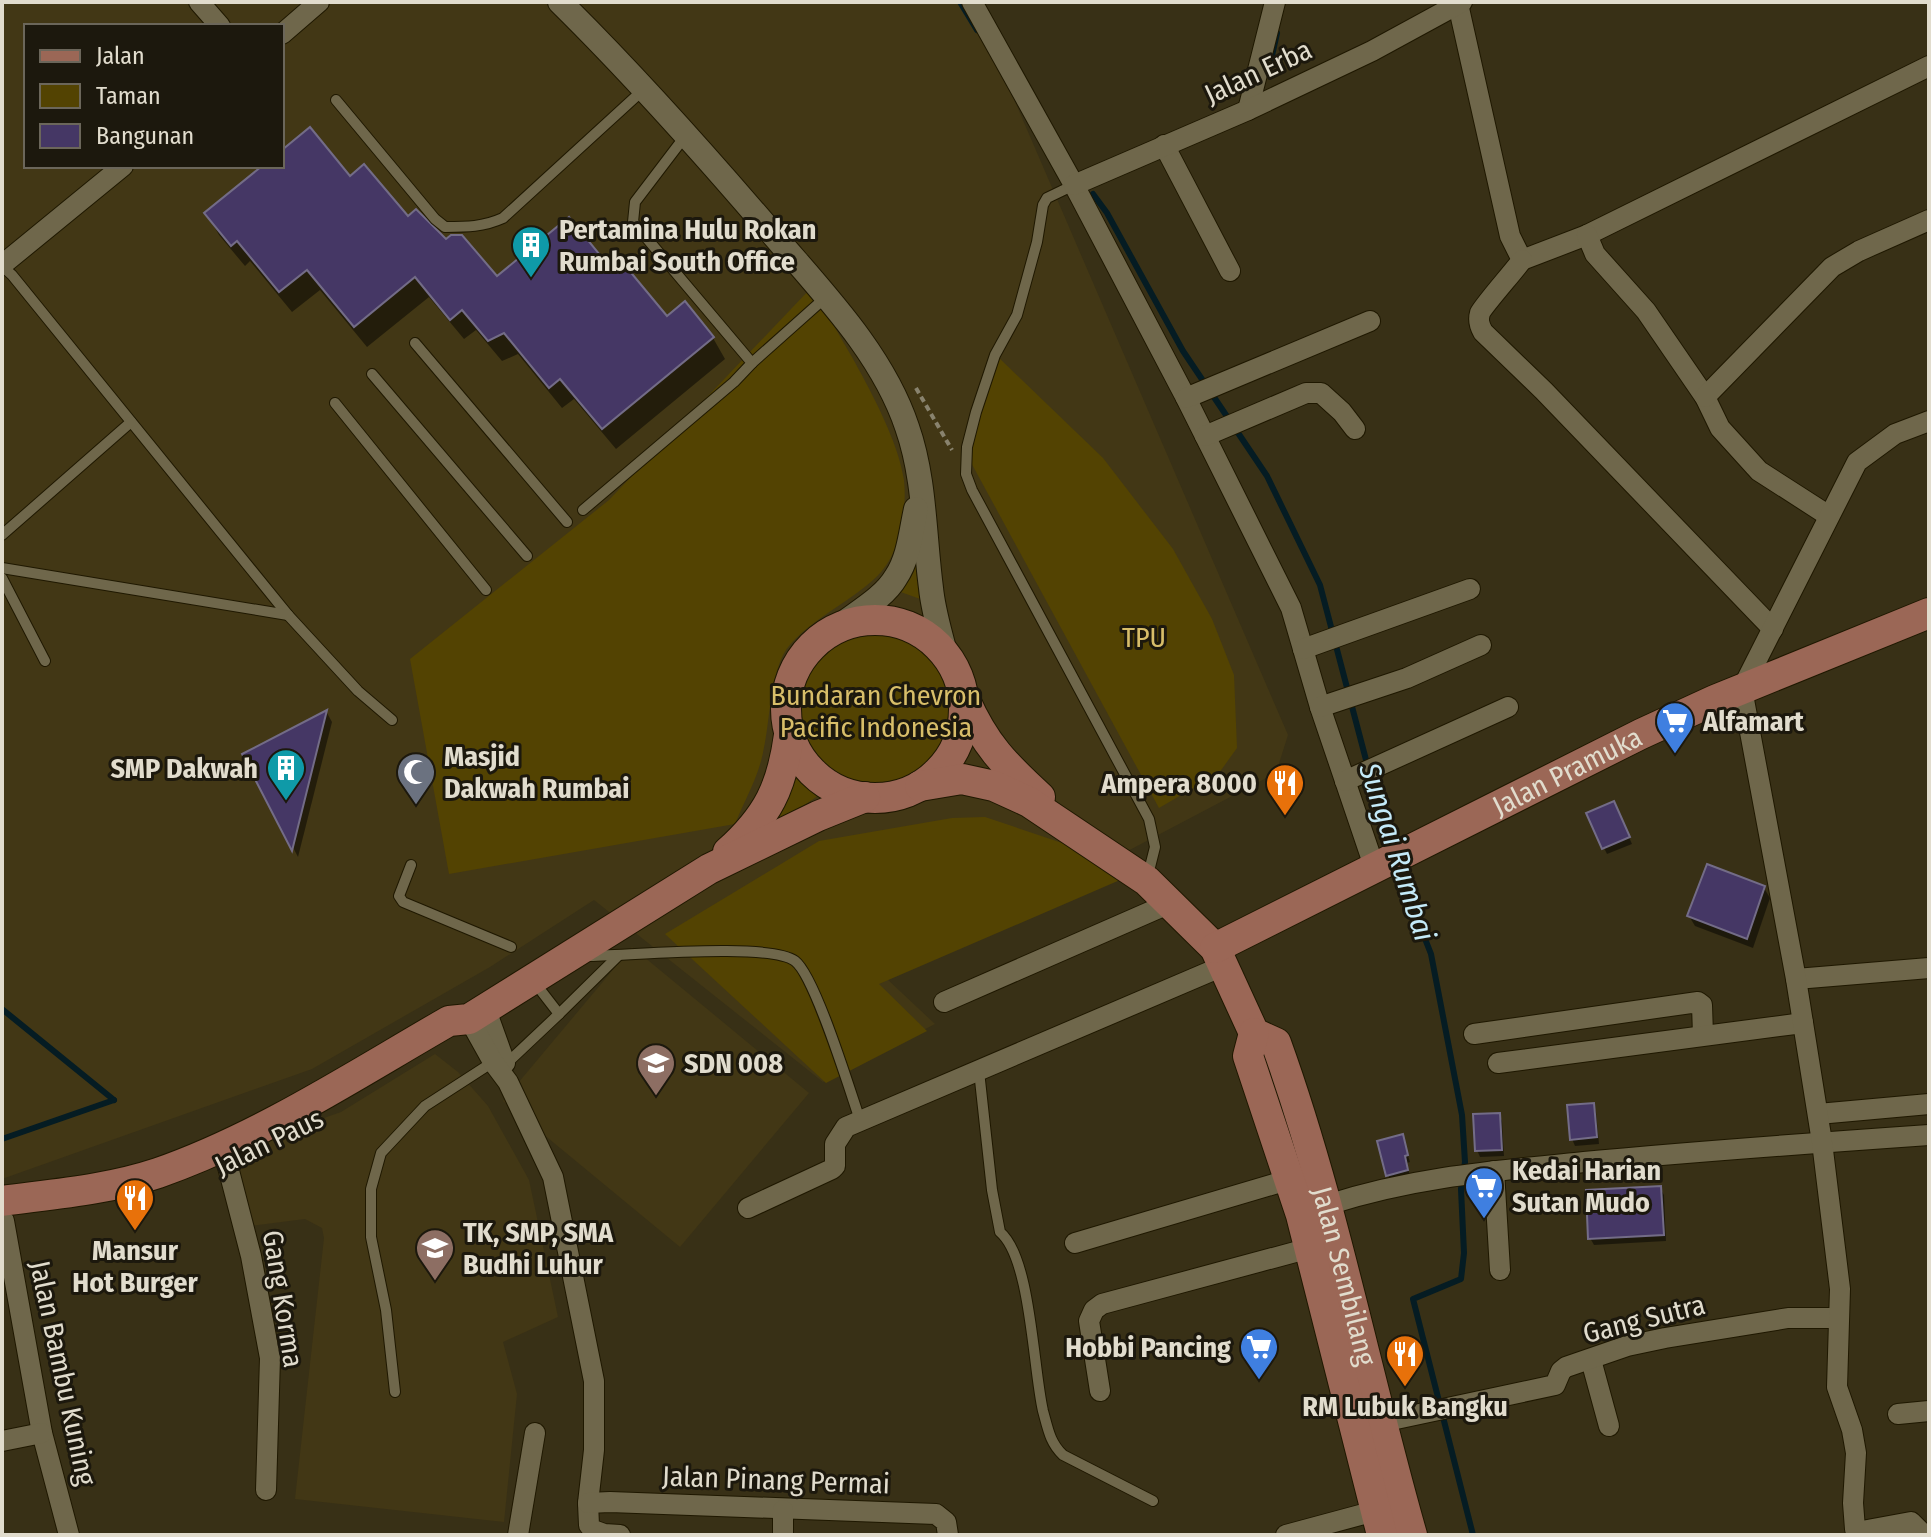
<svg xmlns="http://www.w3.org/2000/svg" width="1931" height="1537" font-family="'Fira Sans Condensed',sans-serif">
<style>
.built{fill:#423715;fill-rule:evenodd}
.green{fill:#534302}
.shadow{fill:#0007}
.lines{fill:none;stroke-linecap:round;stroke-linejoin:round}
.stream{stroke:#051c23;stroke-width:6}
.building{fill:#453765;stroke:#736c87;stroke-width:2}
.service-casing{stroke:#1f1800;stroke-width:12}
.minor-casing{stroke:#1f1800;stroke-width:22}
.tertiary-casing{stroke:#1f1800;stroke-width:26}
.primary-casing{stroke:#1f1800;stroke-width:32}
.path{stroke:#89836e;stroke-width:4;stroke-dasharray:6 4;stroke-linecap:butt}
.service{stroke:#6f674b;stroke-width:10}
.minor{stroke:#6f674b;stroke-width:20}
.tertiary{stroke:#6f674b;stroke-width:24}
.primary{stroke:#9b6756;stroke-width:30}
.labels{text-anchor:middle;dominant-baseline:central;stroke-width:6;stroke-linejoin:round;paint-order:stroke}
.street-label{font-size:28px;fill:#e1dccd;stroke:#1c180d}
.poi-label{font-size:28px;font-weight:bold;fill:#e1dccd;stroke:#1c180d;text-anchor:start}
.park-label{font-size:28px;fill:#d8be69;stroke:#1c180d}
.water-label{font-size:30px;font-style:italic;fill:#c4eaf8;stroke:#1c180d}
</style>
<rect width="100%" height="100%" fill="#383016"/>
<g class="built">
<path d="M2,2H972L1288,735L1276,773L886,978L935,1024L823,1082L594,900L490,967L312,1069L2,1179ZM26,26H282V166H26Z"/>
<polygon points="632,947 809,1093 680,1247 503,1101"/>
<polygon points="435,1054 458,1072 488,1106 529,1180 558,1317 503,1342 517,1394 504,1522 295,1499 324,1238 322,1228 305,1219 249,1226 231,1151 341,1112"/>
</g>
<g class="green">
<path d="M811,288C840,336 897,427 904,480C907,510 901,549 881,572C858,599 799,624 783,655C769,683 770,726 762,757C757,779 744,802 735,824L449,874L410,659L609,500Z"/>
<polygon points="997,356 1103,458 1173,549 1212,619 1234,675 1237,748 1219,773 1159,808 968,457"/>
<polygon points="918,534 923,600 898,591"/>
<circle cx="876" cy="711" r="78"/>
<polygon points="794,770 819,795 754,840"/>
<polygon points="985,817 1074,847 1120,880 879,984 927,1031 826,1083 665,934 819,841 952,818"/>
</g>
<g class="shadow">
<polygon points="282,152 350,178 496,279 613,274 666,318 684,304 713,338 725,359 616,449 574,399 562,408 518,354 502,361 476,330 464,339 429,297 367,347 320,290 292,312 250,261 245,266 219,235 207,214 265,166 282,166"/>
<polygon points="327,713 332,722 298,857 245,755"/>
<polygon points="1617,810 1632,844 1607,854 1604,848"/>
<polygon points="1764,888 1770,898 1753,948 1695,926 1689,916"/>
<polygon points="1593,1105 1596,1112 1599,1144 1575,1146 1572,1139"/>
<polygon points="1499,1115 1502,1121 1504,1156 1480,1157 1477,1150"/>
<polygon points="1402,1136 1410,1162 1407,1163 1410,1177 1392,1181 1388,1175"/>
<polygon points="1660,1188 1664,1195 1666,1241 1594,1245 1590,1238"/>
</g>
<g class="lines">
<g class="stream">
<polyline points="960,2 977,30"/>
<polyline points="1271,60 1277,33"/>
<polyline points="1093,194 1107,213 1183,351 1267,476 1320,585 1390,851"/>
<polyline points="1396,865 1431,954 1462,1115 1465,1162 1461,1189 1464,1253 1461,1279 1413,1299 1473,1535"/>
<polyline points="2,1009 114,1100"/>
<polyline points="2,1139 114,1100"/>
</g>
</g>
<g class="building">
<polygon points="310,127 350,176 364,164 408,216 416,209 446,239 451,235 462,235 497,276 569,217 613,271 623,263 667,316 685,301 714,337 602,429 560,379 549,388 504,333 488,341 462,310 450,320 415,277 354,327 307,270 279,292 237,241 231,246 204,213 262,166 282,166 282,150"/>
<polygon points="327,710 292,851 242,754"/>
<polygon points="1614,801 1630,837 1602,849 1586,813"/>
<polygon points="1707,864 1765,886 1747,939 1687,916"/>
<polygon points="1594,1103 1597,1137 1570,1140 1567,1105"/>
<polygon points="1500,1113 1502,1150 1475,1151 1473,1114"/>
<polygon points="1403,1134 1408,1155 1405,1156 1408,1170 1386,1176 1377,1141"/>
<polygon points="1661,1186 1664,1235 1588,1239 1586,1190"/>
</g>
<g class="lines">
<defs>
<g id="service">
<path d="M336,100L435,219L445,227C467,227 483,227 503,218L643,90"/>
<polyline points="1074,185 1047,198 1043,205 1037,242 1017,315 995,355 976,412 967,447 966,474 972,490 1149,819 1155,847 1148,875"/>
<polyline points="2,266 12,275 288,615 358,691 392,720"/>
<polyline points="415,343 567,522"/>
<polyline points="752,363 826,297"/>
<polyline points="372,374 527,556"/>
<polyline points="335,403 486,590"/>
<polyline points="583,510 734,382 752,363 633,222 635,202 686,135"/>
<polyline points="2,535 131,422"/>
<polyline points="2,568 288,615"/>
<polyline points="2,578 45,661"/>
<polyline points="411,865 399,896 403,902 511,947"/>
<path d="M587,956C626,956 769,942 795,961C815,976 850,1091 860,1120"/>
<polyline points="559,1014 618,956"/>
<polyline points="506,1064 559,1014 535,983"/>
<path d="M979,1071L992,1190L1000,1232C1031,1258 1033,1368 1043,1411C1048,1429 1050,1443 1063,1455L1153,1501"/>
<polyline points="395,1392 386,1310 371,1237 371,1189 381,1153 425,1106 493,1062"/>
</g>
<g id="minor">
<polyline points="199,2 220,26"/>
<polyline points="972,2 1074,185 1186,398 1291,608 1320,707 1375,869"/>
<polyline points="1458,4 1510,236 1522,260 1587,235 1929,66"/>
<polyline points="282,34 319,2"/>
<polyline points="1248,110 1275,2"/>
<polyline points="1164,145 1230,271"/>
<polyline points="1074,185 1248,110 1372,51 1462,2"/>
<polyline points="1587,235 1595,254 1646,311 1705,397 1720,428 1759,471 1829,516"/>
<path d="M1522,260C1515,270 1483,306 1480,313C1478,320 1479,325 1483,332L1544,391L1773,629"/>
<polyline points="2,265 123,166"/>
<polyline points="1705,397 1832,267 1859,251 1929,220"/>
<polyline points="1186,398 1370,321"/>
<polyline points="1205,436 1306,393 1321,393 1342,412 1355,429"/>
<polyline points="1303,649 1470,589"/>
<polyline points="1320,707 1407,678 1481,645"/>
<polyline points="1345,781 1508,707"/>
<polyline points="1796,979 1929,968"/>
<polyline points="944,1002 1168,904"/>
<polyline points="486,1010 505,1063"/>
<polyline points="469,1019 493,1062 508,1082 553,1177 594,1381 594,1450 588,1503 589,1525 593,1530 604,1534 620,1535"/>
<polyline points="1474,1034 1698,1002 1702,1005 1703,1035"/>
<polyline points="1498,1063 1803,1023"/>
<polyline points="1818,1114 1929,1104"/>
<polyline points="228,1167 251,1256 270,1358 266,1490"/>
<polyline points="1494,1171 1500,1270"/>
<path d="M1327,1205C1414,1177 1493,1171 1584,1162C1699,1151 1814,1143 1929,1135"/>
<polyline points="748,1208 832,1169 835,1166 835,1144 846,1127 1223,966"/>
<polyline points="4,1221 42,1433 69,1535"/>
<polyline points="1075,1243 1291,1179"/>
<polyline points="1591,1360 1609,1426"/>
<polyline points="1100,1391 1089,1321 1094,1310 1102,1304 1310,1248"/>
<polyline points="1898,1414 1929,1411"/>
<polyline points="1382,1422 1555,1385 1561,1371 1566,1367 1627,1346 1665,1338 1788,1318 1839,1318"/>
<polyline points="2,1441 42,1433"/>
<polyline points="588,1503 610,1502 936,1514 946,1522 948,1535"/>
<polyline points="518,1535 535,1433"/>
<polyline points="783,1535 783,1510"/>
<polyline points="1286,1535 1375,1511"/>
<polyline points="1924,1535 1911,1522 1862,1531 1855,1529 1853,1503 1856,1453 1852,1430 1837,1387 1840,1289 1822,1142 1796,979 1742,689 1857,462 1895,434 1929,421"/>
</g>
<g id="tertiary">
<path d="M560,2C636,77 707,157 777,239C825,295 883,355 907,427C925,478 924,535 931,588C933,610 940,632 945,653"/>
<path d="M837,628C856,613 884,598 896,577C909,558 911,531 916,509"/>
</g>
<g id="primary">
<circle cx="875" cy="709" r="89"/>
<path d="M965,700C985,745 1004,764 1040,797"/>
<path id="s1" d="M920,786L962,779L994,786L1029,802L1147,881L1215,948L1254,1033L1276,1043C1334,1204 1365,1371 1412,1535"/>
<path d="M728,852C768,816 782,787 789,735"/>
<path id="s2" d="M1215,948L1641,734L1715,700L1929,613"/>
<polyline points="1254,1033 1248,1056 1301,1215 1382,1535"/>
<path d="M2,1201C54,1194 107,1190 158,1173C261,1137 355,1075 449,1021L469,1019L709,869L818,816L865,797"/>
</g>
</defs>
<use href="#service" class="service-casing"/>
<use href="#minor" class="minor-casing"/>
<use href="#tertiary" class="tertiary-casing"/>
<use href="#primary" class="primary-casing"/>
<polyline class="path" points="916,388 952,450"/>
<use href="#service" class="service"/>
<use href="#minor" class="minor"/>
<use href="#tertiary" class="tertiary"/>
<use href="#primary" class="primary"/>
</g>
<defs>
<symbol id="building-pin" viewBox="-11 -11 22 30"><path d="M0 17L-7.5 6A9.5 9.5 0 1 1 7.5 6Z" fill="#0f9aa8" stroke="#1c180d"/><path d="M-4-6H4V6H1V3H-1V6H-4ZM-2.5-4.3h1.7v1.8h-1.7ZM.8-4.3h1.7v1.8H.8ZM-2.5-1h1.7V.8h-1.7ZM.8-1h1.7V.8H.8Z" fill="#fff"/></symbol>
<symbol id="supermarket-pin" viewBox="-11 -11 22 30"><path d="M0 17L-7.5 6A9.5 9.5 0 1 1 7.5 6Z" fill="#3f7fe0" stroke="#1c180d"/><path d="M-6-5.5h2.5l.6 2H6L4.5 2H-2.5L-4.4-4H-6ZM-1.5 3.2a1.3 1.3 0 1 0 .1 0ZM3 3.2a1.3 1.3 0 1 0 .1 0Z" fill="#fff"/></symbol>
<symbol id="mosque-pin" viewBox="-11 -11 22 30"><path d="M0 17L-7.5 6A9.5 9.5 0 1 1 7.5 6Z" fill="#6b7280" stroke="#1c180d"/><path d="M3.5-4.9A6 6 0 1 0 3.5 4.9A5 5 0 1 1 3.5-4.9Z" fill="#fff"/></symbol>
<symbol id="restaurant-pin" viewBox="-11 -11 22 30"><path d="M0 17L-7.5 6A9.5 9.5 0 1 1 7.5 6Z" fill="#e8710a" stroke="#1c180d"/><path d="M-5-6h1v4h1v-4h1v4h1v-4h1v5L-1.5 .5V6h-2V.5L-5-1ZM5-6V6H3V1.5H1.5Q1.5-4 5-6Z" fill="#fff"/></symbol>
<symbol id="school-pin" viewBox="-11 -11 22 30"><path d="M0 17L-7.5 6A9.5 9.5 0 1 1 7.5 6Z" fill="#8d6e63" stroke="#1c180d"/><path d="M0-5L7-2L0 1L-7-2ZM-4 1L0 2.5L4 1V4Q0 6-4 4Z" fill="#fff"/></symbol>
</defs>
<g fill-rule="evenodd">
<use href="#building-pin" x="509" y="223" width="44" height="60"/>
<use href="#supermarket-pin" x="1653" y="699" width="44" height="60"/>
<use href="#building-pin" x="264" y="746" width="44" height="60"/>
<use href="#mosque-pin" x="394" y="750" width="44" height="60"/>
<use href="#restaurant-pin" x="1263" y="761" width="44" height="60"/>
<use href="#school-pin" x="634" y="1041" width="44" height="60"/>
<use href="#supermarket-pin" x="1462" y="1164" width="44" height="60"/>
<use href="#restaurant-pin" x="113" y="1176" width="44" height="60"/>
<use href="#school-pin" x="413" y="1226" width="44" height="60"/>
<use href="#supermarket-pin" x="1237" y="1325" width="44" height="60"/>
<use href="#restaurant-pin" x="1383" y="1332" width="44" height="60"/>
</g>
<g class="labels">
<g class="street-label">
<text transform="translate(1258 72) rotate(-25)">Jalan Erba</text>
<text stroke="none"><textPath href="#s2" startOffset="394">Jalan Pramuka</textPath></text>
<text transform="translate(269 1142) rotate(-26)">Jalan Paus</text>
<text stroke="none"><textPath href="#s1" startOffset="712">Jalan Sembilang</textPath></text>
<text transform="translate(283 1299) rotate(81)">Gang Korma</text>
<text transform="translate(1644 1319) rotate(-14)">Gang Sutra</text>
<text transform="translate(63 1373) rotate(78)">Jalan Bambu Kuning</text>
<text transform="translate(776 1480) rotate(2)">Jalan Pinang Permai</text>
</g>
<g class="poi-label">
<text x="559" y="229">Pertamina Hulu Rokan<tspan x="559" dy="32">Rumbai South Office</tspan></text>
<text x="1703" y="721">Alfamart</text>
<text x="444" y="756">Masjid<tspan x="444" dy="32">Dakwah Rumbai</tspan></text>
<text x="258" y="768" text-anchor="end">SMP Dakwah</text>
<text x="1257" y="783" text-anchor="end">Ampera 8000</text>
<text x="684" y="1063">SDN 008</text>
<text x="1512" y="1170">Kedai Harian<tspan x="1512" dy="32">Sutan Mudo</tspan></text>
<text x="463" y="1232">TK, SMP, SMA<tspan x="463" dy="32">Budhi Luhur</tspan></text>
<text x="135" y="1250" text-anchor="middle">Mansur<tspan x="135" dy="32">Hot Burger</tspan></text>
<text x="1231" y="1347" text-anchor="end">Hobbi Pancing</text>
<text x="1405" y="1406" text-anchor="middle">RM Lubuk Bangku</text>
</g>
<g class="park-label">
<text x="1144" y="637">TPU</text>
<text x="876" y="695">Bundaran Chevron<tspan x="876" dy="32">Pacific Indonesia</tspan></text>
</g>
<g class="water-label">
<text transform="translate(1397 852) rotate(72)">Sungai Rumbai</text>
</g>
</g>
<rect width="1931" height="1537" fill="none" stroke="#e1dccd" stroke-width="8"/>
<rect x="24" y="24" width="260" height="144" fill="#1c180d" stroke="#6b665a" stroke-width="2"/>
<rect x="40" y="50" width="40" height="12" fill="#9b6756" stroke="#6b665a" stroke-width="2"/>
<text x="96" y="64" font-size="24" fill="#e1dccd">Jalan</text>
<rect x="40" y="84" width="40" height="24" fill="#534302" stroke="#6b665a" stroke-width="2"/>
<text x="96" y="104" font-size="24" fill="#e1dccd">Taman</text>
<rect x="40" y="124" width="40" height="24" fill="#453765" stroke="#6b665a" stroke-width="2"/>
<text x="96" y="144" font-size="24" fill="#e1dccd">Bangunan</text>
</svg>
